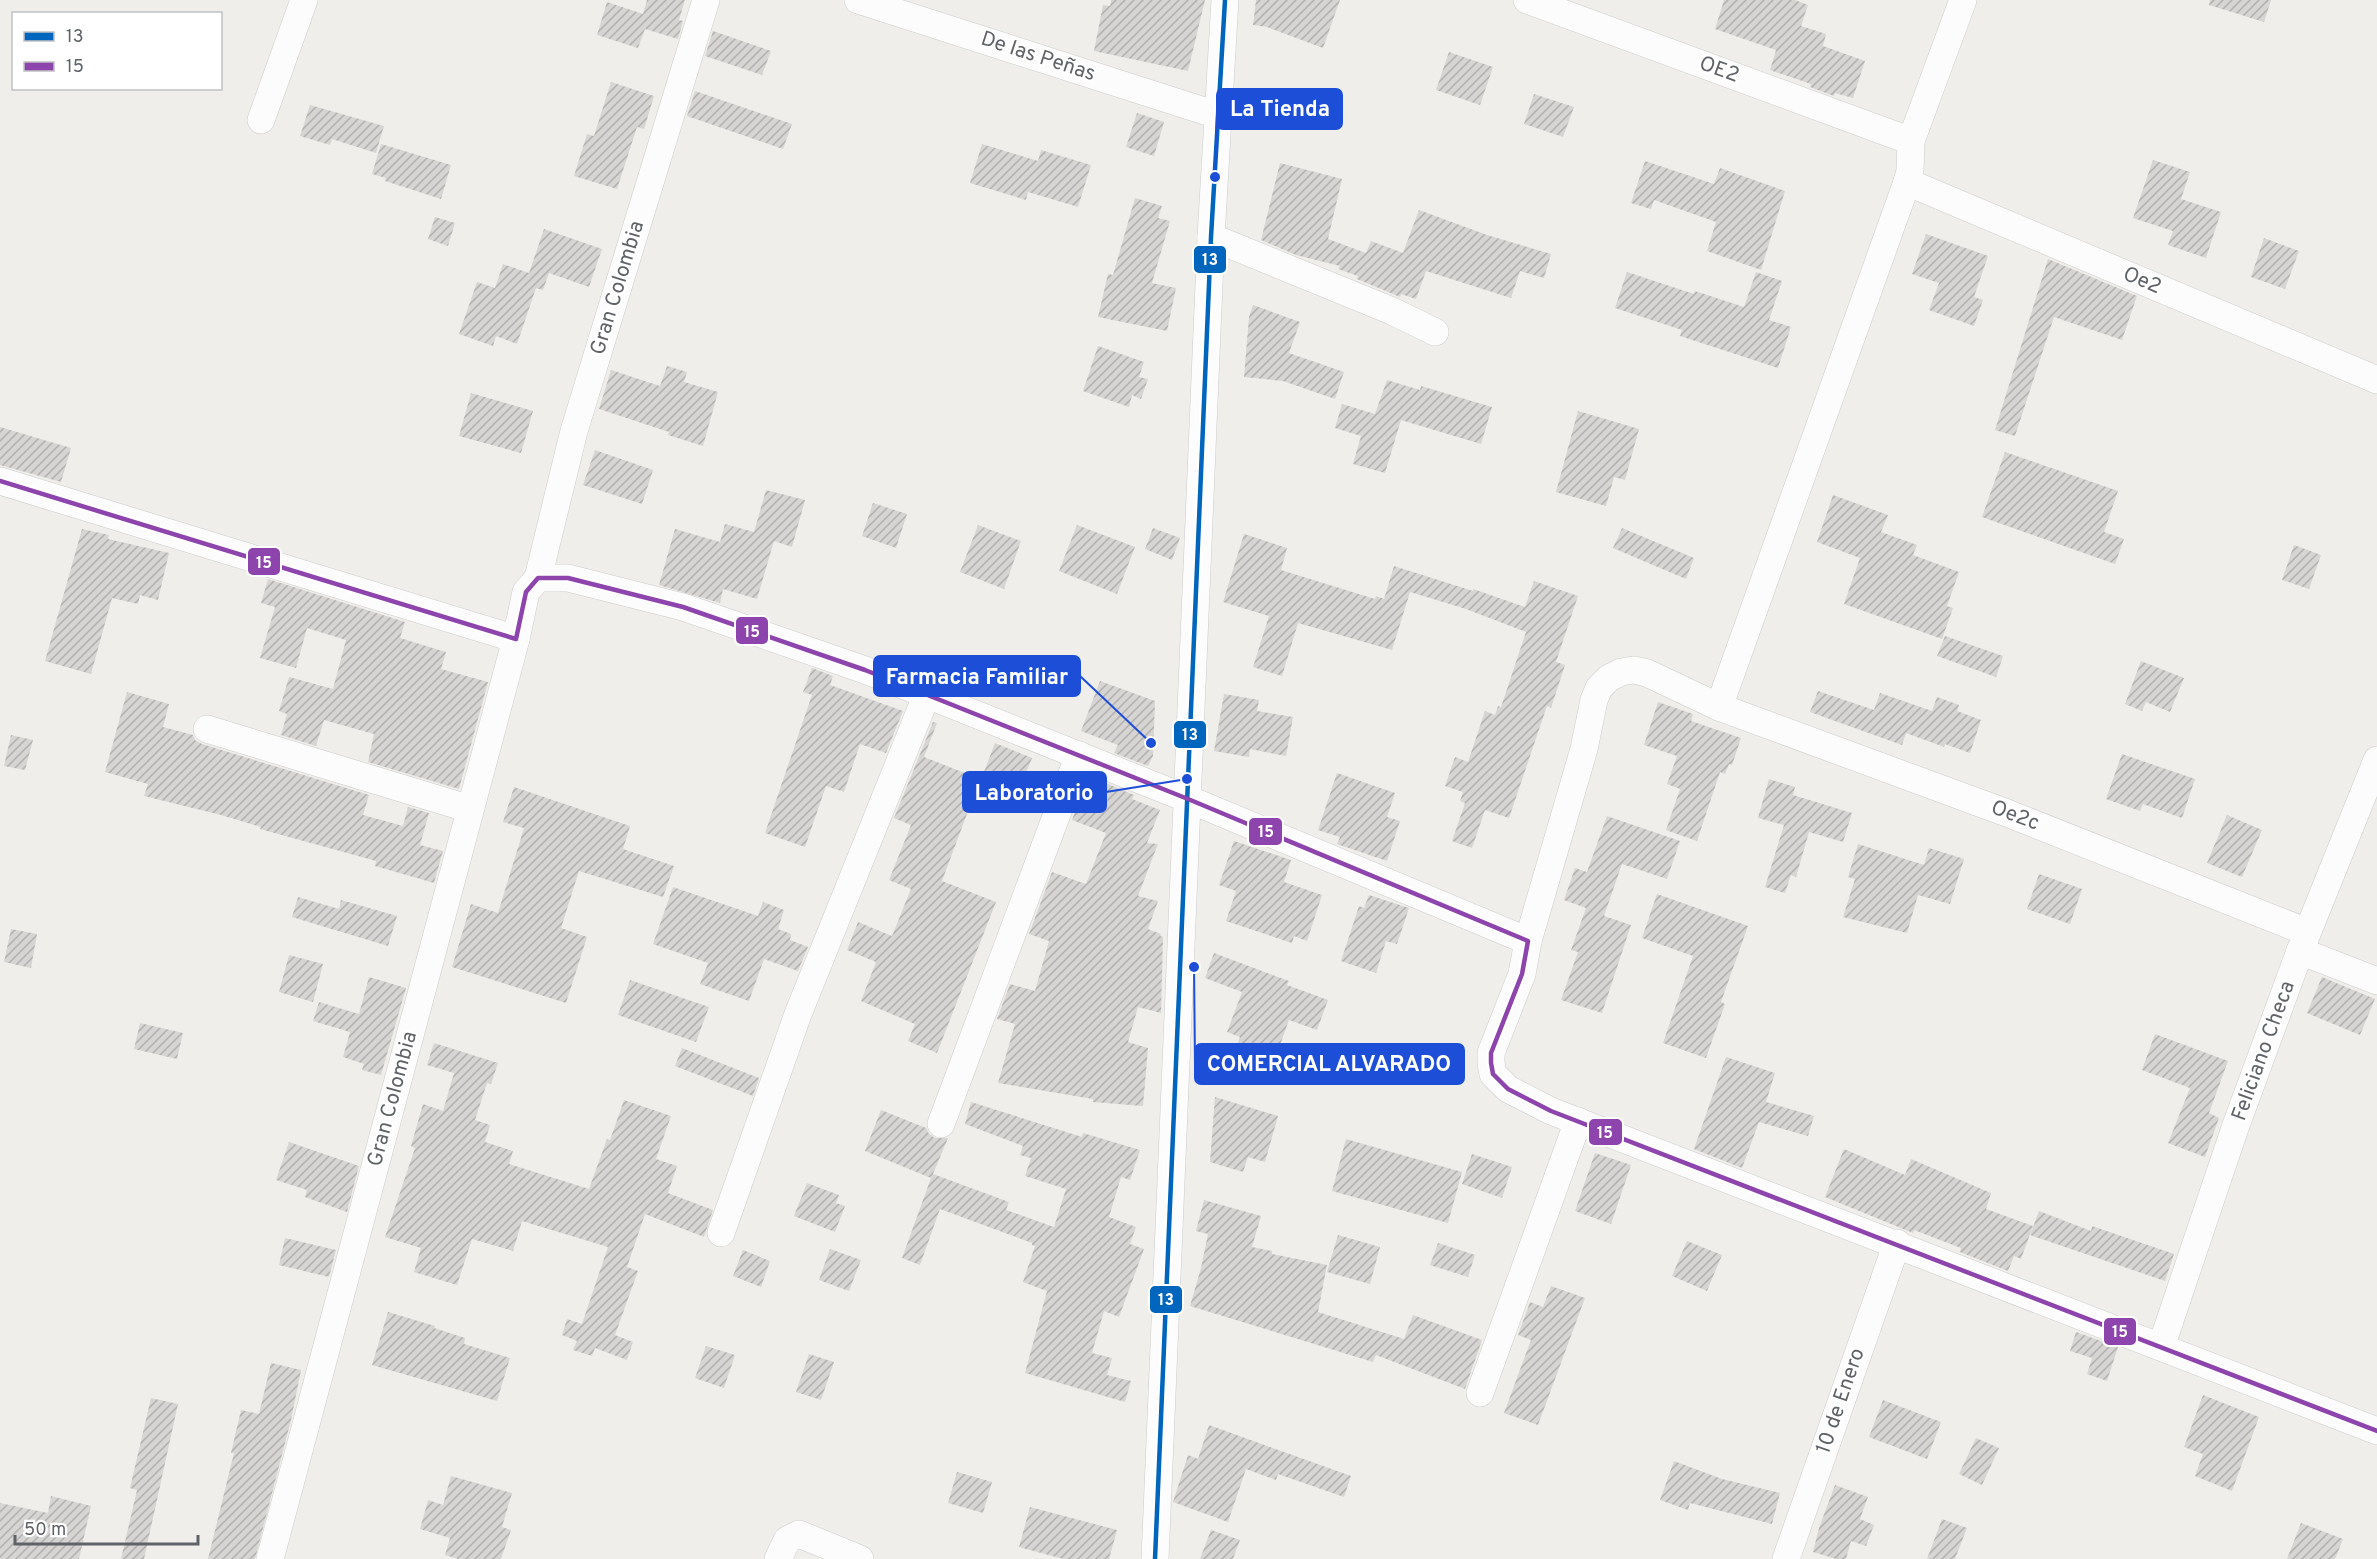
<svg xmlns="http://www.w3.org/2000/svg" width="2377" height="1559" font-family="Overpass,sans-serif">
<style>
.building{fill:url(#building-hatch)}
.lines{fill:none;stroke-linecap:round;stroke-linejoin:round}
.minor-casing{stroke:#cbcccc;stroke-width:28}
.minor{stroke:#fdfcfc;stroke-width:27}
.bus-1-casing{stroke:#fff;stroke-width:9}
.bus-2-casing{stroke:#fff;stroke-width:9}
.bus-1{stroke:#0065bd;stroke-width:4.5}
.bus-2{stroke:#8e44ad;stroke-width:4.5}
.labels{text-anchor:middle;dominant-baseline:central;stroke-width:5;stroke-linejoin:round;paint-order:stroke}
.street-label{font-size:21px;fill:#5f6368;stroke:#fff}
.leader{fill:none;stroke:#1d4ed8;stroke-width:2}
.callout-dot{fill:#1d4ed8;stroke:#fff;stroke-width:2}
.callout{fill:#1d4ed8;stroke:#1d4ed8;stroke-width:2}
.callout-label{font-size:22px;text-anchor:middle;font-weight:bold;fill:#fff}
.line-badge{stroke:#fff;stroke-width:2}
.badge-label{font-size:16px;text-anchor:middle;font-weight:bold;fill:#fff}
</style>
<defs>
<pattern id="building-hatch" width="6" height="6" patternUnits="userSpaceOnUse" patternTransform="scale(1.5)"><rect width="6" height="6" fill="#d6d5d3"/><path d="M-1 1l2-2M0 6l6-6M5 7l2-2" fill="none" stroke="#b1b0af"/></pattern>
</defs>
<rect width="100%" height="100%" fill="#efeeea"/>
<g class="building">
<polygon points="647,0 685,0 679,20 683,21 678,39 645,29 638,48 597,35 607,2 643,14"/>
<polygon points="1111,0 1205,0 1188,71 1094,51 1103,5 1110,6"/>
<polygon points="1256,0 1340,0 1323,48 1267,27 1253,25"/>
<polygon points="1724,0 1795,0 1808,5 1801,26 1826,34 1823,46 1865,61 1853,98 1835,93 1834,96 1810,87 1811,84 1770,70 1776,50 1715,29"/>
<polygon points="2210,0 2271,0 2264,22 2209,5"/>
<polygon points="713,31 771,51 762,75 705,56"/>
<polygon points="1449,52 1493,67 1480,105 1436,90"/>
<polygon points="611,82 654,96 644,129 637,127 617,189 574,176 587,134 594,136"/>
<polygon points="695,91 792,124 783,149 687,116"/>
<polygon points="1534,94 1574,107 1563,137 1524,124"/>
<polygon points="310,105 384,126 376,153 332,139 330,145 300,136"/>
<polygon points="1137,113 1164,122 1154,156 1126,147"/>
<polygon points="381,144 451,165 441,199 385,181 386,178 372,174"/>
<polygon points="982,144 1038,161 1041,150 1091,165 1078,207 1028,192 1026,200 970,183"/>
<polygon points="2153,160 2190,172 2181,199 2221,212 2206,258 2168,245 2173,231 2133,218"/>
<polygon points="1645,161 1714,184 1720,168 1785,191 1761,270 1707,251 1716,222 1654,200 1651,209 1631,203"/>
<polygon points="1280,163 1342,179 1328,239 1366,253 1371,241 1403,253 1419,210 1487,235 1551,254 1544,278 1520,271 1511,298 1426,271 1416,299 1401,294 1400,297 1357,279 1358,276 1338,269 1340,266 1296,255 1261,240"/>
<polygon points="1135,198 1162,206 1158,218 1170,221 1152,283 1176,288 1167,331 1098,317 1108,274 1113,275"/>
<polygon points="435,217 455,223 448,246 428,239"/>
<polygon points="544,229 602,249 589,287 549,273 543,290 536,288 517,344 496,336 493,346 459,334 477,282 495,288 503,264 529,273"/>
<polygon points="1926,234 1988,256 1974,297 1983,300 1974,326 1929,310 1939,283 1912,274"/>
<polygon points="2264,238 2299,251 2285,289 2251,277"/>
<polygon points="2048,259 2137,296 2122,340 2054,317 2015,436 1995,430"/>
<polygon points="1627,272 1694,294 1695,291 1744,307 1756,272 1782,281 1769,320 1791,327 1778,368 1680,336 1682,330 1615,308"/>
<polygon points="1253,305 1300,322 1289,353 1344,372 1335,399 1283,381 1244,377 1249,317"/>
<polygon points="1098,346 1144,362 1139,377 1148,379 1141,399 1132,395 1129,407 1083,391"/>
<polygon points="667,366 687,372 684,382 718,392 703,446 668,435 669,432 599,409 611,370 660,386"/>
<polygon points="1387,380 1420,390 1421,386 1492,407 1481,444 1401,420 1385,473 1353,464 1361,436 1335,428 1342,404 1375,414"/>
<polygon points="471,393 533,411 521,453 459,436"/>
<polygon points="1578,411 1639,429 1625,480 1614,477 1606,506 1556,492"/>
<polygon points="0,427 71,448 61,482 0,465"/>
<polygon points="595,450 653,470 642,504 583,485"/>
<polygon points="2005,452 2118,491 2104,532 2124,539 2115,564 1982,517"/>
<polygon points="766,490 805,500 792,547 774,541 757,599 723,589 720,603 659,585 675,529 720,542 725,524 754,532"/>
<polygon points="1833,495 1888,515 1881,532 1917,545 1913,555 1959,572 1947,606 1953,608 1942,639 1844,604 1860,558 1817,542"/>
<polygon points="873,503 907,514 896,548 862,536"/>
<polygon points="978,525 1021,541 1004,589 960,572"/>
<polygon points="1077,525 1135,547 1117,594 1059,571"/>
<polygon points="1153,528 1180,538 1172,560 1145,549"/>
<polygon points="1622,528 1694,558 1686,579 1613,548"/>
<polygon points="82,529 109,535 108,539 169,553 158,600 140,595 138,604 112,598 91,674 45,661"/>
<polygon points="1244,534 1287,548 1281,570 1375,599 1376,596 1384,599 1394,566 1473,591 1473,589 1525,607 1534,581 1578,596 1556,662 1565,665 1551,708 1547,706 1509,818 1485,810 1472,848 1452,841 1465,803 1460,801 1463,792 1445,786 1455,757 1468,762 1485,711 1495,715 1498,706 1501,707 1526,632 1466,609 1410,592 1392,650 1298,623 1282,676 1253,667 1269,616 1223,602"/>
<polygon points="2294,545 2321,555 2309,589 2282,580"/>
<polygon points="268,579 405,622 400,638 446,652 441,669 488,682 459,789 368,762 374,734 324,720 316,746 281,735 287,714 279,711 289,677 333,689 346,640 307,628 296,668 260,658 275,607 261,603"/>
<polygon points="1945,636 2003,656 1996,677 1937,656"/>
<polygon points="2141,661 2184,678 2170,712 2146,702 2142,711 2125,704"/>
<polygon points="812,668 833,676 830,685 903,711 886,753 860,744 844,792 826,786 805,847 765,833 812,695 803,692"/>
<polygon points="1100,681 1155,701 1153,756 1148,766 1114,753 1118,745 1081,731"/>
<polygon points="1818,691 1874,710 1880,693 1932,711 1937,697 1959,705 1957,711 1981,720 1970,753 1945,744 1944,747 1906,733 1902,745 1810,712"/>
<polygon points="127,692 169,704 163,727 193,735 195,740 202,744 369,795 363,815 403,826 408,807 429,813 420,845 443,851 434,883 375,866 376,861 260,829 261,827 221,815 144,796 148,784 105,772"/>
<polygon points="1224,694 1259,700 1257,711 1293,717 1286,756 1250,749 1249,757 1214,751"/>
<polygon points="1658,702 1693,714 1691,721 1741,738 1732,765 1729,764 1725,774 1720,772 1697,841 1666,830 1680,789 1667,784 1677,756 1644,745"/>
<polygon points="933,722 937,723 924,757 980,779 942,881 996,902 937,1053 908,1041 915,1024 861,1001 876,962 847,950 858,922 892,936 911,889 889,880 911,825 894,818"/>
<polygon points="11,735 33,740 25,770 4,766"/>
<polygon points="995,743 1032,758 1022,783 1008,778 1007,782 984,772"/>
<polygon points="2122,754 2195,779 2182,818 2143,804 2140,811 2106,799"/>
<polygon points="1337,773 1395,793 1387,817 1400,821 1387,861 1337,844 1340,837 1318,830"/>
<polygon points="1769,779 1795,787 1793,795 1852,813 1843,842 1809,832 1796,877 1791,875 1785,893 1765,887 1784,825 1758,818"/>
<polygon points="1086,781 1098,786 1101,781 1134,795 1132,799 1160,810 1147,843 1158,844 1138,896 1158,901 1148,929 1161,934 1160,936 1163,937 1161,1013 1138,1007 1128,1042 1148,1048 1143,1106 1093,1102 1093,1099 998,1083 1015,1024 997,1019 1010,984 1035,991 1049,941 1029,934 1052,872 1086,884 1106,833 1072,820"/>
<polygon points="514,787 630,826 623,849 674,866 663,897 579,871 561,928 587,937 566,1003 452,967 471,904 498,913 524,828 503,822"/>
<polygon points="2227,815 2262,830 2242,877 2207,863"/>
<polygon points="1607,816 1680,841 1667,879 1622,864 1604,916 1631,925 1602,1013 1561,1000 1578,952 1571,950 1586,908 1564,900 1575,868 1587,872"/>
<polygon points="1234,841 1291,860 1284,882 1322,895 1307,941 1294,936 1292,943 1226,921 1236,891 1219,885"/>
<polygon points="1858,844 1924,865 1929,848 1964,859 1950,904 1918,895 1907,933 1843,917 1855,879 1848,877"/>
<polygon points="2039,874 2082,889 2070,924 2027,909"/>
<polygon points="673,887 758,916 763,902 784,910 778,929 791,934 790,940 808,947 798,971 764,959 749,1001 700,984 708,963 653,944"/>
<polygon points="1657,894 1748,926 1721,1002 1725,1004 1706,1058 1663,1043 1693,956 1642,938"/>
<polygon points="1369,895 1409,908 1397,944 1386,941 1376,973 1341,961 1359,906 1364,908"/>
<polygon points="298,897 339,909 341,900 397,916 388,946 292,917"/>
<polygon points="11,929 37,934 31,968 4,962"/>
<polygon points="1214,953 1289,981 1287,985 1328,1000 1317,1030 1289,1020 1270,1073 1232,1059 1240,1037 1227,1032 1242,992 1205,978"/>
<polygon points="289,955 323,964 313,1002 279,992"/>
<polygon points="369,977 406,988 381,1075 362,1070 364,1064 343,1057 350,1032 313,1021 319,1002 359,1014"/>
<polygon points="2322,977 2375,999 2360,1035 2307,1013"/>
<polygon points="630,980 709,1007 696,1042 618,1015"/>
<polygon points="140,1023 183,1033 177,1059 134,1049"/>
<polygon points="2155,1034 2228,1061 2209,1113 2219,1118 2205,1157 2168,1143 2190,1088 2142,1070"/>
<polygon points="434,1043 498,1063 491,1084 487,1083 475,1120 490,1125 485,1142 513,1151 509,1164 589,1189 607,1139 610,1140 624,1100 671,1116 656,1159 677,1166 668,1193 713,1210 704,1237 645,1214 627,1267 638,1271 615,1335 633,1342 627,1360 595,1348 592,1356 573,1350 577,1341 562,1335 567,1319 582,1324 608,1247 522,1221 513,1251 472,1239 457,1285 414,1272 421,1248 385,1237 415,1148 411,1146 423,1104 443,1111 454,1073 427,1065"/>
<polygon points="682,1048 759,1078 753,1096 675,1066"/>
<polygon points="1726,1057 1775,1073 1766,1102 1814,1116 1808,1136 1759,1122 1742,1168 1694,1149"/>
<polygon points="1215,1097 1278,1116 1265,1162 1248,1157 1243,1172 1210,1162"/>
<polygon points="971,1102 1082,1137 1083,1133 1140,1150 1130,1180 1121,1177 1109,1217 1136,1227 1130,1244 1144,1249 1119,1317 1104,1311 1092,1353 1112,1358 1107,1375 1131,1381 1125,1402 1025,1373 1047,1291 1023,1282 1035,1246 1032,1245 1032,1243 940,1209 920,1265 902,1258 931,1178 865,1151 881,1110 926,1128 929,1134 935,1138 948,1138 933,1174 1009,1202 1006,1210 1054,1227 1066,1189 1025,1176 1031,1158 1020,1155 1023,1146 965,1124"/>
<polygon points="1346,1139 1462,1172 1448,1223 1332,1191"/>
<polygon points="289,1142 359,1166 347,1212 305,1197 307,1190 276,1180"/>
<polygon points="1844,1149 1905,1175 1911,1159 1991,1193 1986,1209 2033,1226 2021,1259 2014,1256 2008,1271 1960,1252 1961,1248 1914,1230 1913,1233 1825,1197"/>
<polygon points="1595,1153 1631,1165 1611,1224 1575,1211"/>
<polygon points="1472,1154 1512,1167 1502,1198 1462,1184"/>
<polygon points="807,1183 839,1195 836,1203 845,1206 835,1232 794,1216"/>
<polygon points="1204,1200 1261,1216 1252,1247 1272,1251 1272,1254 1327,1265 1318,1312 1404,1339 1413,1315 1482,1340 1465,1389 1376,1355 1373,1362 1190,1306 1201,1268 1208,1234 1196,1231"/>
<polygon points="2039,1211 2091,1231 2092,1226 2174,1254 2165,1281 2030,1235"/>
<polygon points="1338,1235 1380,1247 1370,1284 1327,1272"/>
<polygon points="285,1238 336,1250 329,1277 279,1265"/>
<polygon points="1687,1241 1722,1255 1707,1291 1672,1276"/>
<polygon points="1438,1243 1475,1255 1468,1277 1430,1265"/>
<polygon points="830,1249 861,1260 849,1291 819,1280"/>
<polygon points="743,1250 770,1261 761,1287 733,1276"/>
<polygon points="1551,1286 1585,1298 1538,1425 1504,1413 1531,1340 1518,1335 1530,1302 1543,1307"/>
<polygon points="388,1312 435,1326 434,1328 465,1338 464,1344 510,1358 497,1401 372,1365"/>
<polygon points="2076,1332 2118,1347 2107,1381 2087,1374 2092,1358 2070,1351"/>
<polygon points="706,1346 735,1355 724,1388 695,1378"/>
<polygon points="809,1354 834,1362 821,1400 796,1392"/>
<polygon points="271,1363 301,1370 291,1420 255,1559 208,1559 234,1453 231,1453 241,1410 259,1414"/>
<polygon points="2203,1395 2259,1417 2232,1491 2195,1476 2203,1454 2184,1447"/>
<polygon points="151,1398 178,1404 144,1559 121,1559 137,1490 130,1488"/>
<polygon points="1883,1400 1941,1422 1927,1459 1869,1437"/>
<polygon points="1209,1425 1351,1476 1344,1497 1278,1474 1276,1480 1246,1469 1228,1522 1173,1502 1188,1455 1198,1459"/>
<polygon points="1976,1438 1999,1448 1982,1485 1959,1474"/>
<polygon points="1674,1461 1722,1479 1780,1493 1772,1524 1690,1503 1688,1510 1660,1500"/>
<polygon points="957,1472 992,1482 983,1513 948,1503"/>
<polygon points="451,1476 512,1493 502,1527 511,1530 501,1559 458,1559 445,1555 450,1538 420,1529 428,1500 443,1505"/>
<polygon points="1835,1485 1868,1497 1860,1519 1874,1525 1866,1546 1851,1541 1846,1559 1836,1559 1813,1552 1819,1528"/>
<polygon points="51,1496 91,1506 79,1559 0,1559 0,1503 48,1513"/>
<polygon points="1030,1507 1117,1530 1109,1559 1063,1559 1019,1547"/>
<polygon points="1942,1519 1967,1528 1955,1559 1927,1559"/>
<polygon points="2301,1523 2343,1539 2335,1559 2287,1559"/>
<polygon points="1211,1530 1240,1540 1233,1559 1200,1559"/>
</g>
<g class="lines">
<defs>
<g id="minor">
<polyline points="858,0 1217,115"/>
<polyline points="1527,0 1911,141"/>
<polyline points="261,120 304,0"/>
<polyline points="1907,182 2377,380"/>
<polyline points="1211,237 1392,311 1435,332"/>
<polyline points="0,481 516,639 526,592 538,578 568,578 683,607 865,670 1188,799 1528,941 1522,974 1491,1053 1491,1063 1493,1074 1508,1089 1551,1111 2377,1431"/>
<polyline points="538,578 574,431 706,0"/>
<polyline points="1719,707 2007,813 2307,932"/>
<polyline points="207,729 470,809"/>
<polyline points="1528,941 1584,749 1594,700 1599,688 1609,678 1621,672 1634,670 1647,673 1719,707 1907,182 1910,171 1911,141 1963,0"/>
<polyline points="2300,951 2377,981"/>
<polyline points="941,1124 1079,755"/>
<polyline points="721,1233 798,1014 927,694"/>
<polyline points="2161,1347 2235,1128 2300,951 2377,760"/>
<polyline points="1480,1393 1578,1121"/>
<polyline points="270,1559 516,639"/>
<polyline points="778,1559 787,1540 799,1534 860,1559"/>
<polyline points="1155,1559 1211,237 1225,0"/>
<polyline points="1786,1559 1897,1243"/>
</g>
</defs>
<use href="#minor" class="minor-casing"/>
<use href="#minor" class="minor"/>
<defs>
<polyline id="bus-1" points="1155,1559 1211,237 1225,0"/>
<polyline id="bus-2" points="0,481 516,639 526,592 538,578 568,578 683,607 865,670 1188,799 1528,941 1522,974 1491,1053 1491,1063 1493,1074 1508,1089 1551,1111 2377,1431"/>
</defs>
<use href="#bus-1" class="bus-1-casing"/>
<use href="#bus-2" class="bus-2-casing"/>
<use href="#bus-1" class="bus-1"/>
<use href="#bus-2" class="bus-2"/>
</g>
<g class="labels">
<g class="street-label">
<text transform="translate(1038 57) rotate(18)">De las Peñas</text>
<text transform="translate(1719 70) rotate(20)">OE2</text>
<text transform="translate(2142 281) rotate(23)">Oe2</text>
<text transform="translate(618 288) rotate(-73)">Gran Colombia</text>
<text transform="translate(2015 816) rotate(21)">Oe2c</text>
<text transform="translate(2264 1051) rotate(-70)">Feliciano Checa</text>
<text transform="translate(393 1099) rotate(-75)">Gran Colombia</text>
<text transform="translate(1841 1401) rotate(-71)">10 de Enero</text>
</g>
</g>
<path class="leader" d="M1215 177L1217 109M1151 743L1080 676M1187 779L1106 792M1194 967L1195 1064"/>
<g class="callout-dot">
<circle cx="1215" cy="177" r="6"/>
<circle cx="1151" cy="743" r="6"/>
<circle cx="1187" cy="779" r="6"/>
<circle cx="1194" cy="967" r="6"/>
</g>
<g class="callout">
<rect x="1217" y="89" width="125" height="40" rx="6"/>
<rect x="874" y="656" width="206" height="40" rx="6"/>
<rect x="963" y="772" width="143" height="40" rx="6"/>
<rect x="1195" y="1044" width="269" height="40" rx="6"/>
</g>
<g class="callout-label">
<text x="1280" y="116">La Tienda</text>
<text x="977" y="684">Farmacia Familiar</text>
<text x="1034" y="800">Laboratorio</text>
<text x="1329" y="1071">COMERCIAL ALVARADO</text>
</g>
<g class="line-badge">
<rect x="1193" y="245" width="34" height="29" rx="6" fill="#0065bd"/>
<rect x="247" y="547" width="34" height="29" rx="6" fill="#8e44ad"/>
<rect x="735" y="616" width="34" height="29" rx="6" fill="#8e44ad"/>
<rect x="1173" y="720" width="34" height="29" rx="6" fill="#0065bd"/>
<rect x="1248" y="817" width="35" height="29" rx="6" fill="#8e44ad"/>
<rect x="1588" y="1118" width="35" height="28" rx="6" fill="#8e44ad"/>
<rect x="1149" y="1285" width="34" height="29" rx="6" fill="#0065bd"/>
<rect x="2103" y="1317" width="34" height="29" rx="6" fill="#8e44ad"/>
</g>
<g class="badge-label">
<text x="1210" y="265">13</text>
<text x="264" y="568">15</text>
<text x="752" y="637">15</text>
<text x="1190" y="740">13</text>
<text x="1266" y="837">15</text>
<text x="1605" y="1138">15</text>
<text x="1166" y="1305">13</text>
<text x="2120" y="1337">15</text>
</g>
<rect x="12" y="12" width="210" height="78" fill="#ffffff" stroke="#bfc1c3" stroke-width="1.5"/>
<rect x="24" y="32" width="30" height="9" fill="#0065bd" stroke="#bfc1c3" stroke-width="1.5"/>
<text x="66" y="42" font-size="18" fill="#5f6368">13</text>
<rect x="24" y="62" width="30" height="9" fill="#8e44ad" stroke="#bfc1c3" stroke-width="1.5"/>
<text x="66" y="72" font-size="18" fill="#5f6368">15</text>
<path d="M15 1535v9h183v-9" fill="none" stroke="#5f6368" stroke-width="3"/>
<text x="24" y="1535" font-size="18" fill="#5f6368" stroke="#ffffff" stroke-width="4.5" paint-order="stroke">50 m</text>
</svg>
